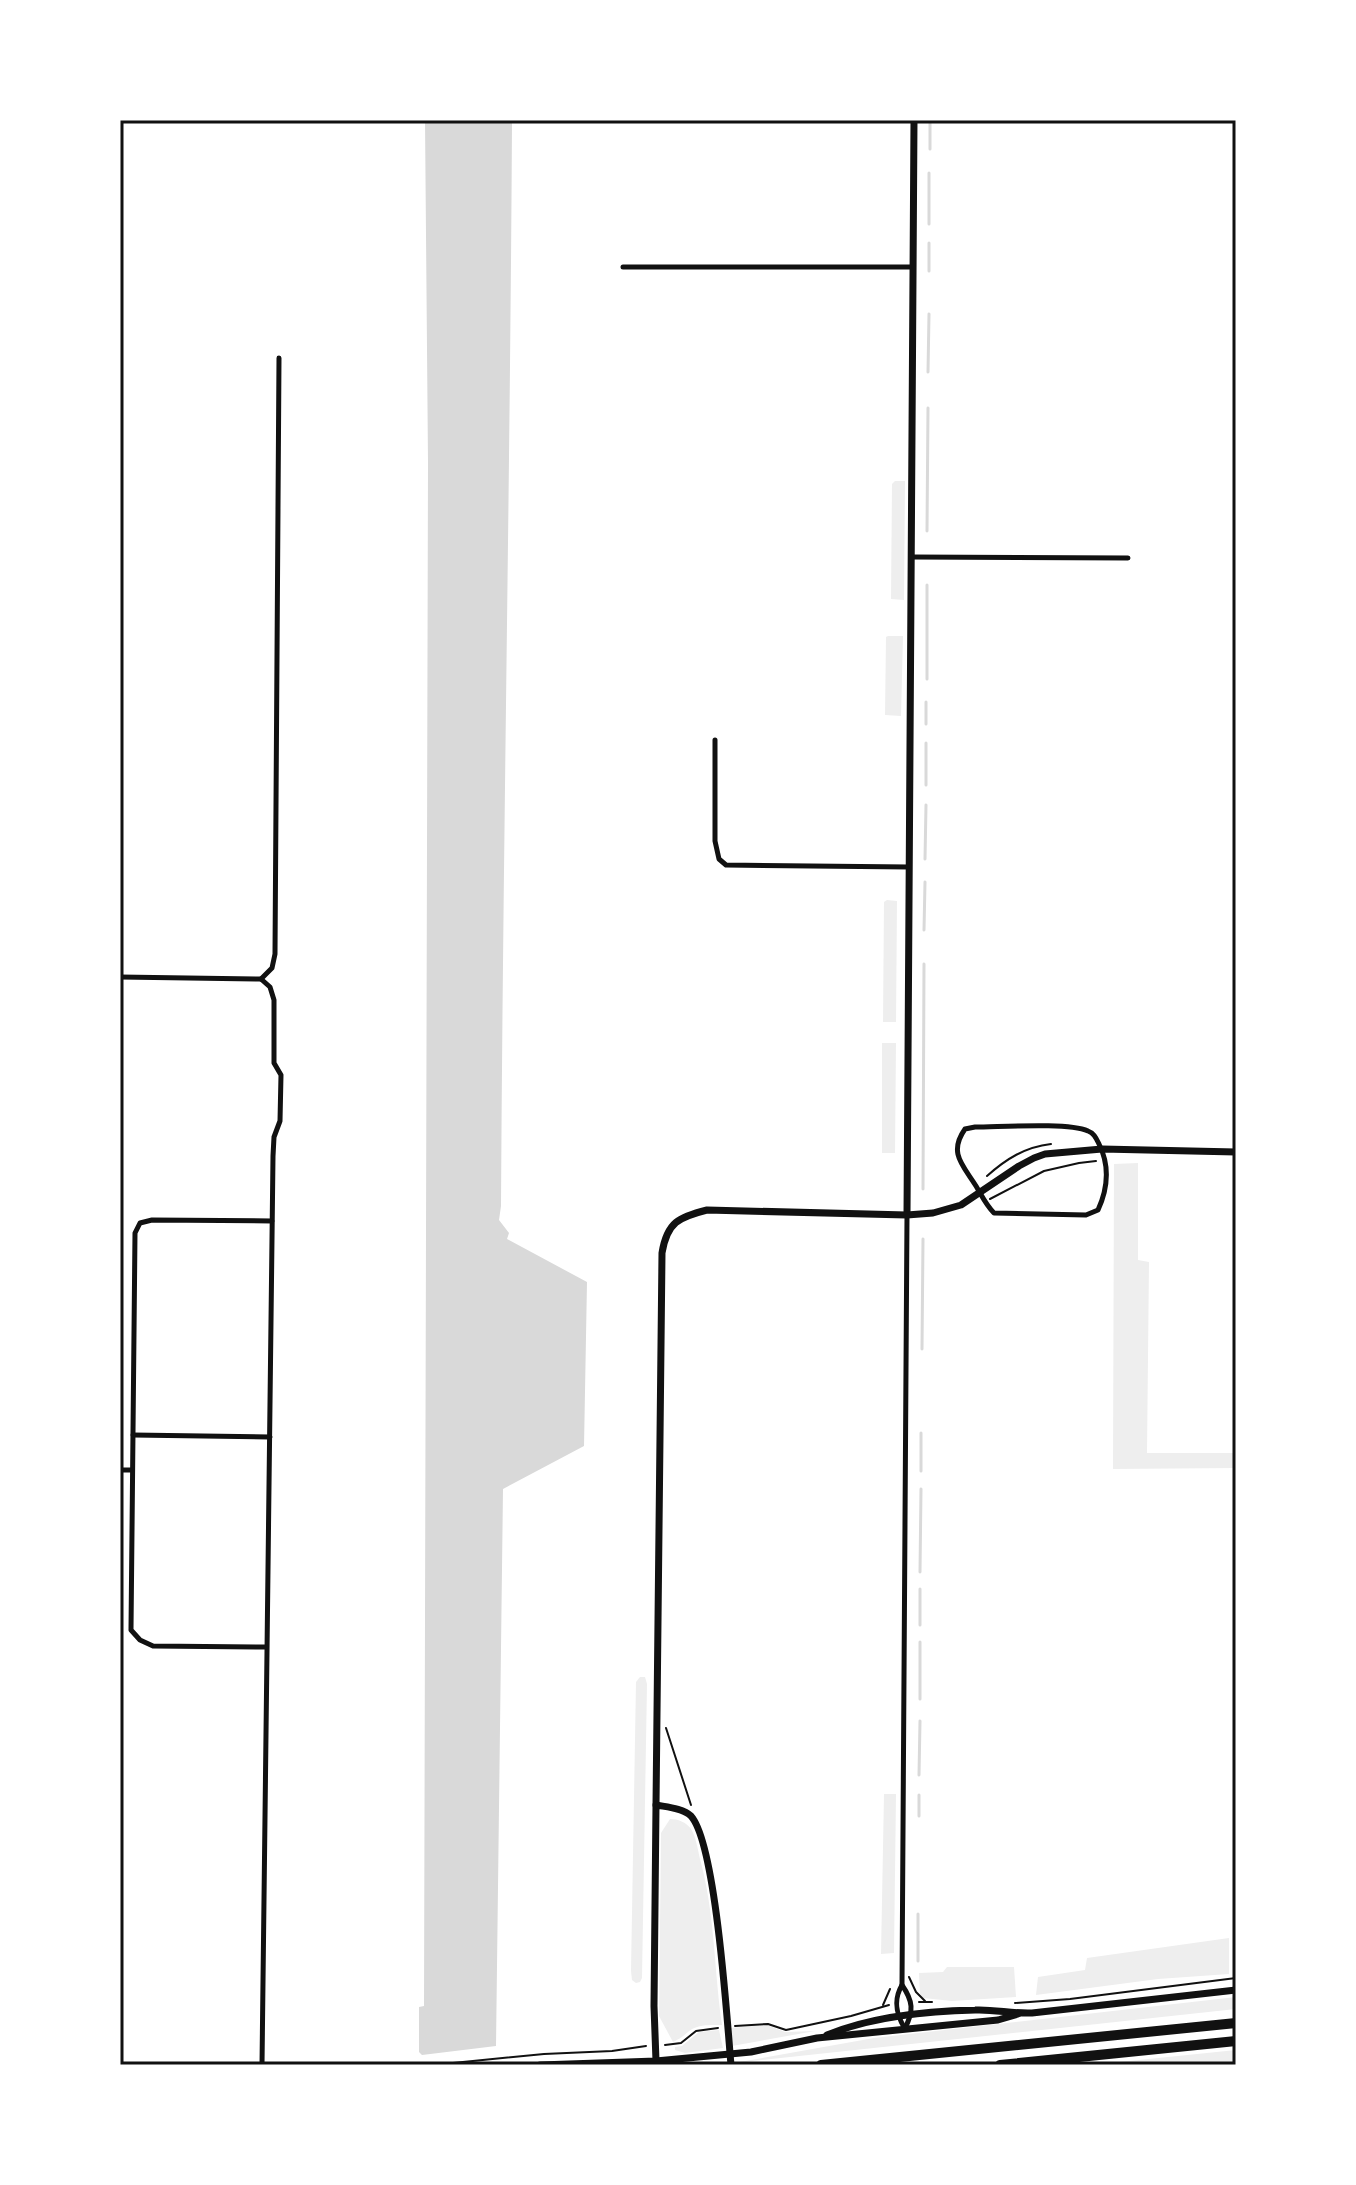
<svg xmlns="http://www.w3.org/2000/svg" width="1356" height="2185" font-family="Inter,sans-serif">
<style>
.green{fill:#eee}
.water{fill:#d9d9d9}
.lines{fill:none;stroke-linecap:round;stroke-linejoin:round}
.stream{stroke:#d9d9d9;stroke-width:3}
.path{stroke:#111;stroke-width:2}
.minor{stroke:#111;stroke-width:5}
.tertiary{stroke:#111;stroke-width:7}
.secondary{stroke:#111;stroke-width:7}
.motorway{stroke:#111;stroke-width:10}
.neatline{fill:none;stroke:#111;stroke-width:3}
</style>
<rect width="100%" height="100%" fill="#fff"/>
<g class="green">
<polygon points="895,481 905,481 904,600 891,599 892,484"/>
<polygon points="888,636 903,636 901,716 885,715 886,637"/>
<polygon points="887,900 897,901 896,1022 883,1022 884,902"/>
<polygon points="882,1043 896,1043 895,1153 882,1153"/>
<polygon points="1138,1163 1138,1260 1149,1262 1147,1453 1236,1453 1236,1468 1113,1469 1114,1164"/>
<polygon points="640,1677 645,1677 647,1684 642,1978 640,1982 636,1983 632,1980 631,1971 636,1682"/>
<polygon points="884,1794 896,1794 894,1953 881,1954"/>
<path d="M670,1819C678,1819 686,1822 691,1829C696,1837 698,1850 700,1859C715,1913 714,1970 722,2025C713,2025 701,2024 692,2029C685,2034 682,2038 673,2042L659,2016L661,1833Z"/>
<polygon points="1229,1938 1229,1974 1158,1979 1036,1995 1038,1977 1085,1970 1087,1958"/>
<polygon points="947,1967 1014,1967 1016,1997 952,2001 923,1998 920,1994 919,1973 943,1972"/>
<polygon points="1236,1997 1236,2009 734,2063 874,2038"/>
<polygon points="767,2025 785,2032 815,2031 732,2046 730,2028"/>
<polygon points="719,2030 723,2048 685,2053 675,2050 675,2047 682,2046 699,2032"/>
<polygon points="1236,2050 1236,2064 1090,2065"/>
</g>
<path class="water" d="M425,120H514L512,123C510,484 503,845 501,1206L499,1220L509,1233L507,1239L587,1282L584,1446L503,1489L496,2046L422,2055L419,2052V2007L424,2006L428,463Z"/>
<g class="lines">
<g class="stream">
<polyline points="930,149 930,120"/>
<polyline points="929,224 929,173"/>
<polyline points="929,271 929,243"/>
<polyline points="928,372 929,314"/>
<polyline points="927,531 928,408"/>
<polyline points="927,585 927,679"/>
<polyline points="926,702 926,724"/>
<polyline points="926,743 926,785"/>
<polyline points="925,859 926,805"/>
<polyline points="924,930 925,882"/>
<polyline points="923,1189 924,964"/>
<polyline points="922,1349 923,1239"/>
<polyline points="921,1433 921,1471"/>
<polyline points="920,1572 921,1489"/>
<polyline points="920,1625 920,1589"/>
<polyline points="920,1699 920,1642"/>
<polyline points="919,1775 920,1721"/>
<polyline points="919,1816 919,1795"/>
<polyline points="918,1961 918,1914"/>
</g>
<g class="path">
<path d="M987,1176C1006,1159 1025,1147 1051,1144"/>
<polyline points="990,1199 1044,1171 1079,1163 1096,1161"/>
<polyline points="666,1728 691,1805"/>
<polyline points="909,1977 916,1992 925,2001"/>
<polyline points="919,2002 932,2002"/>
<polyline points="1015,2003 1070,1999 1236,1978"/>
<polyline points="883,2005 890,1989"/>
<polyline points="735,2026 768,2024 786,2030 851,2016 889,2005"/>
<polyline points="665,2045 681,2043 696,2031 718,2028"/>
<polyline points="433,2065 544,2054 612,2051 646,2046"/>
</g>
<g class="minor">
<polyline points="623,267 913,267"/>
<polyline points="912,557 1128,558"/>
<polyline points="715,740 715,841 719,859 726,865 909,867"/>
<polyline points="120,977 261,979 270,987 274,1000 274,1063 281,1075 280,1121 274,1137 273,1156 262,2065"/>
<polyline points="261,979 272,968 275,954 279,358"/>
<path d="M975,1127C1000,1127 1068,1122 1088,1131C1094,1133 1096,1138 1099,1144C1110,1166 1108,1188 1098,1210L1086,1215L994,1213C986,1205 982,1196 976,1186C963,1165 948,1153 965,1129Z"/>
<polyline points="133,1435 270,1437"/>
<polyline points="120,1470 132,1470"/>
<polyline points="266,1647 153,1646 140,1640 131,1630 135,1233 140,1223 152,1220 272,1221"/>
<path d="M902,1985C913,2001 914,2011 905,2028"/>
<path d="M905,2029C896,2014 893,2000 902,1985L907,1215"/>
</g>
<g class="tertiary">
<polyline points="907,1215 914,120"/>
<path d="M656,1805L662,1253C667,1222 679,1217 707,1210L907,1215L933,1213L961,1205L1019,1166L1034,1158L1045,1154L1102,1149L1236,1152"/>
<path d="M656,2061L654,2006L656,1805C666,1807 683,1808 691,1816C716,1844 727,2020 731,2065"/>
</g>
<g class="secondary">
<path d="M827,2035C873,2016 926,2011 975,2010C994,2009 1013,2014 1032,2013L1236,1990"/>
<polyline points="540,2065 656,2061 751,2052 817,2038 998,2020 1018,2014"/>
</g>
<g class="motorway">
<polyline points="821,2065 1236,2023"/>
<polyline points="1000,2065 1236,2041"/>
</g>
</g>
<rect width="1356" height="2185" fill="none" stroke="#ffffff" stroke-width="244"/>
<rect x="122" y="122" width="1112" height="1941" class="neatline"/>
</svg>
